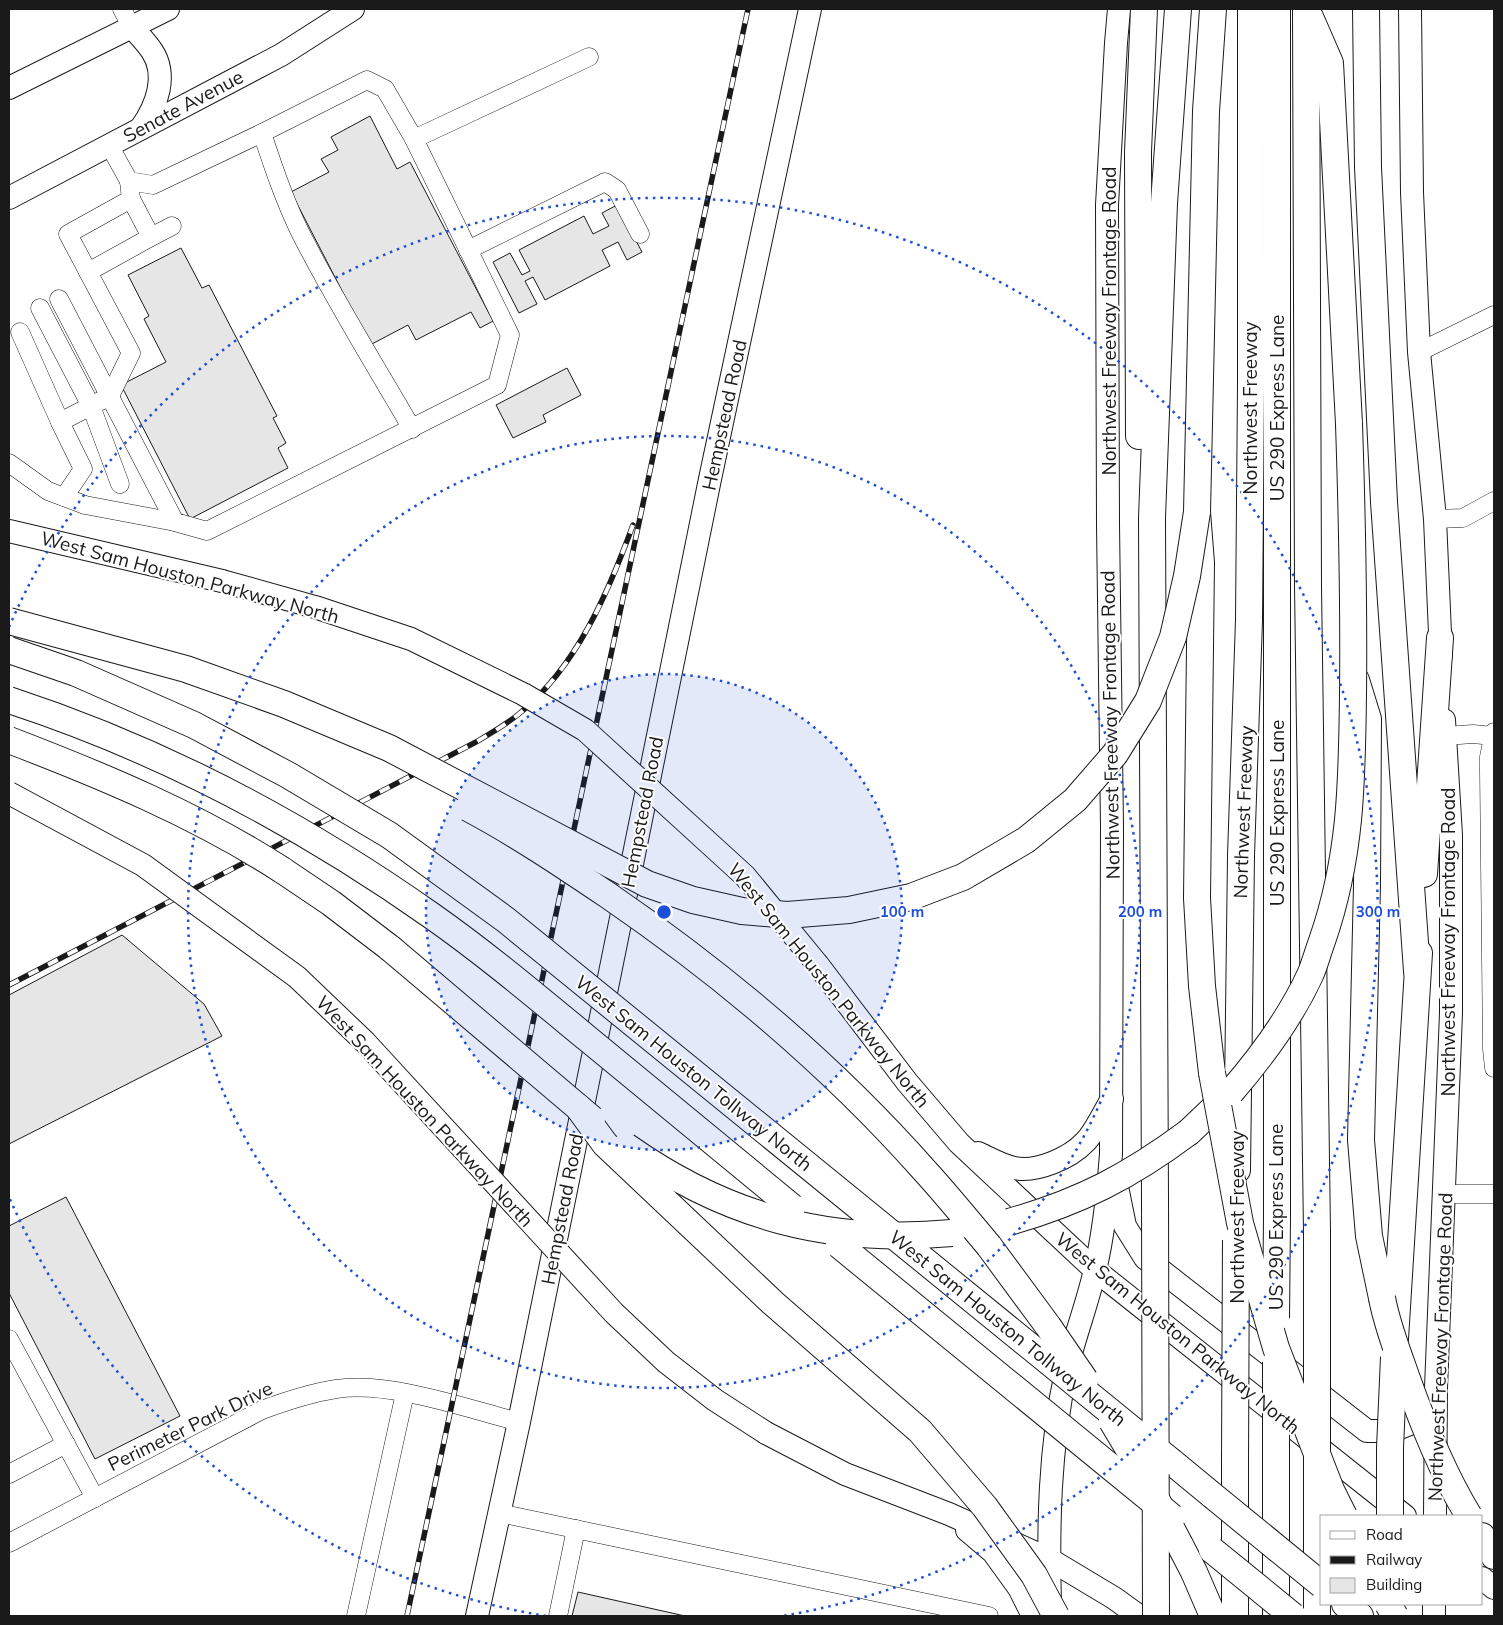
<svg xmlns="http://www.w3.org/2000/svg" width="1503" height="1625" font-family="Mulish,sans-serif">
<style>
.building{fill:#e6e6e6;stroke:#1a1a1a}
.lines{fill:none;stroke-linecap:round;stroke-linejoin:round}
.minor-casing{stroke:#1a1a1a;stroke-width:19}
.major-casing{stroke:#1a1a1a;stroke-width:24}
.highway-casing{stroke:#1a1a1a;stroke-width:28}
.minor{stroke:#fff;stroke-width:18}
.major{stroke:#fff;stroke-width:22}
.highway{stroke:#fff;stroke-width:26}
.rail-casing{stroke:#1a1a1a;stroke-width:5.5}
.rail{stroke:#fff;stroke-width:4;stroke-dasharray:11;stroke-linecap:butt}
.major-bridge-casing{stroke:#1a1a1a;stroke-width:24;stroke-linecap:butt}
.highway-bridge-casing{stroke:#1a1a1a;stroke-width:28;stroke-linecap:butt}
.major-bridge{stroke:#fff;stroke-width:22}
.highway-bridge{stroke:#fff;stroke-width:26}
.ring{fill:none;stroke:#1d4ed8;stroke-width:2.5;stroke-dasharray:2.5 5}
.labels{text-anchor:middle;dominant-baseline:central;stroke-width:4;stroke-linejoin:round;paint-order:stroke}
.street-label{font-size:19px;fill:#1a1a1a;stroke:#fff}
.centre{fill:#1d4ed8;stroke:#fff;stroke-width:2.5}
.ring-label{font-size:15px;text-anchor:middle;font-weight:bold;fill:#1d4ed8;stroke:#fff;stroke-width:4;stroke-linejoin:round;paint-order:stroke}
</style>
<rect width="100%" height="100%" fill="#fff"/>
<g class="building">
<polygon points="370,116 397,169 410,162 493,321 480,328 471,312 416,340 408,325 370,345 291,192 329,172 321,159 338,150 331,137"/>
<polygon points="617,205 642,252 627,260 618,242 602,250 610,266 545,300 533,277 525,281 537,304 519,313 493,262 510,253 522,275 530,271 519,250 584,216 593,234 609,226 602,213"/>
<polygon points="181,248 202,288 209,285 277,416 273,418 286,443 278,448 288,468 190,519 121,385 166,362 144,319 149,316 128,275"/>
<polygon points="567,368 581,395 543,415 546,422 513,438 496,405"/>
<polygon points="122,935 204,1004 222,1036 9,1144 9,995"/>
<polygon points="66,1197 180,1416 95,1459 9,1293 9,1226"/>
<polygon points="578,1592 685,1616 572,1616"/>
</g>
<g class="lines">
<defs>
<g id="minor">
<polyline points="122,9 131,26"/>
<path d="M262,133C273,166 284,199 299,230C333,298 374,363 412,429"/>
<polyline points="414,139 589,57"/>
<polyline points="151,237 172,226"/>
<polyline points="468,250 605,182 617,190 640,234"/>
<polyline points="88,272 151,237 131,199"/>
<polyline points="59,299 175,522 207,531 497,385 510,335 414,139 385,89 367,80 262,133 153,185 129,181 109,145"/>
<polyline points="40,308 91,406 120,484"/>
<polyline points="20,332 60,422 83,469 64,497"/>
<polyline points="1419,352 1494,315"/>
<polyline points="60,422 110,396 131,353 68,234 131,199 129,181"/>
<polyline points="9,463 48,491 85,505 175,522"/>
<polyline points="1435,519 1463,518 1494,501"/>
<polyline points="1494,732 1489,757 1489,771 1492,1049 1494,1068"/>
<polyline points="1445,736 1473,734 1493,736"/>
<polyline points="1445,1194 1494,1194"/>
<polyline points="9,1339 95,1498"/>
<polyline points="9,1474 66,1444"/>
<polyline points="499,1513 989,1616"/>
<path d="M9,1543L262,1410C286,1401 311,1393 336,1389C390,1381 465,1408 519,1422"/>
<polyline points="356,1616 405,1393"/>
<polyline points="558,1616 576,1529"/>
</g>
<g id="major">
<polyline points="1410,9 1412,192 1419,352 1435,519 1441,656"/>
<path d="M131,26C138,34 146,42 152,51C168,75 157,106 141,128"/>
<polyline points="9,88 168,9"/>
<polyline points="9,198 281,55 353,9"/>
<polyline points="9,531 222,581"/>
<polyline points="818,965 907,1082 959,1143 1095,1270 1405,1516"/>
<path d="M978,1153C989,1158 1001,1165 1014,1168C1036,1173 1070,1158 1085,1142C1094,1134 1105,1110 1112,1099"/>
<polyline points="1115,1177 1125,1226 1145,1258 1367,1431 1392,1431 1412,1423 1427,1400"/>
<polyline points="766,1433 845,1474 949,1514 1049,1559 1114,1598 1139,1616"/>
<polyline points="1435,1516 1436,1388 1451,1013 1451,835 1444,720"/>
<polyline points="967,1530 993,1552 1019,1588 1033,1616"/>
<polyline points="1482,1578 1494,1588"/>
<path d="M1050,1606C1048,1528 1049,1449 1066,1372C1074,1338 1087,1305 1095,1270C1104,1233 1108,1193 1111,1154L1112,827L1108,524L1107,205L1116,43L1119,9"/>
<polyline points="477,1616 519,1422 710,479 810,9"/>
<polyline points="1434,1616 1434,1604"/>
</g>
<g id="highway">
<polyline points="1306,9 1308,586 1317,1232"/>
<polyline points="1366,9 1368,167 1384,502 1417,971"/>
<polyline points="1310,17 1330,63 1349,424"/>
<polyline points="1139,436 1138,152 1144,9"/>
<polyline points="1356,680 1368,719 1367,885 1361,1140 1369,1236 1382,1298"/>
<polyline points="282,870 331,903 390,948"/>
<polyline points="1424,874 1440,638"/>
<polyline points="1212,1073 1202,986 1197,898 1201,563 1197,512 1206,111 1213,9"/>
<polyline points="1189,1132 1231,1092"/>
<polyline points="1237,1170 1241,856 1249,620 1251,385 1251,9"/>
<polyline points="1155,1198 1152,518 1164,203 1178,9"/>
<polyline points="1277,1218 1277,9"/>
<polyline points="989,1246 1048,1326"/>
<polyline points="1395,1339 1419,953"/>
<polyline points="1172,1462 1212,1495"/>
<polyline points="1317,1531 1317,1616"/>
<polyline points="1482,1536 1494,1556"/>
<polyline points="1180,1545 1194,1572 1213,1616"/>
<polyline points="1345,1604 1360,1616"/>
<polyline points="1235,1616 1235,1461"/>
<polyline points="1276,1616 1276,1512"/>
</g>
</defs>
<use href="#minor" class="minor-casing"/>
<use href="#major" class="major-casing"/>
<use href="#highway" class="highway-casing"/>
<use href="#minor" class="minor"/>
<use href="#major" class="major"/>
<use href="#highway" class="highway"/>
<defs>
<g id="rail">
<path d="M9,985L476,742C491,733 507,724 520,713C577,666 608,593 633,525"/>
<polyline points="407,1616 748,9"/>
</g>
</defs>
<use href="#rail" class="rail-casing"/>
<use href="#rail" class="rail"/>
<defs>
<g id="major-bridge">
<polyline points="222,581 315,607 411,639 523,694 585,730 745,876 818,965"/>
<polyline points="9,793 143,865 297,977 365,1042 614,1313 666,1362 715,1400 766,1433"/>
</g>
<g id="highway-bridge">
<polyline points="9,621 186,669 284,704 389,748 647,884 693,900 742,911 787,915 849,910 911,897 963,877 1026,840 1075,800 1115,754 1148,701 1173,637 1187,576 1197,512"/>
<polyline points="9,650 76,673 194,725 288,775 389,835 506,920 1172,1462"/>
<path d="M9,700C159,749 303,825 432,916C486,954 537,997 588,1039C656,1095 724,1151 792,1207"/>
<path d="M9,740C103,776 197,815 282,870"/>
<path d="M468,808C517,834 563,865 609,896C724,975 832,1066 925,1171C947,1195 968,1221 989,1246"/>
<polyline points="390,948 592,1119"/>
<polyline points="1212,1073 1240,1223 1276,1348 1331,1490 1344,1516"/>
<path d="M1231,1092C1263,1055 1291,1017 1311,973C1315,963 1318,952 1322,941C1351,858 1352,783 1353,695C1354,605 1352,514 1349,424"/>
<polyline points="578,1107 605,1144 773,1303 920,1431 985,1507 1034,1575 1056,1616"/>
<path d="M626,1146C728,1218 829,1244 952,1233"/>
<polyline points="1155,1198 1156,1616"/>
<path d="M1009,1222C1080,1202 1130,1176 1189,1132"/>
<polyline points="839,1245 1172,1517"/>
<path d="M1382,1298C1387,1325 1397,1350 1406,1376C1423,1424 1442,1472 1469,1516"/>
<polyline points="1276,1318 1277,1218"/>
<polyline points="1048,1326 1085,1380"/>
<polyline points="1112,1421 1140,1468 1180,1545"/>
<polyline points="1235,1461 1236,1240"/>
<polyline points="1212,1495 1322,1585"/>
<polyline points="1276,1512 1276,1362"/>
<polyline points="1390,1516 1390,1448 1394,1357"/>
<polyline points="1317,1531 1317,1232"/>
<polyline points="1212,1550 1293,1616"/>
<polyline points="1388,1604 1395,1616"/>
</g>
</defs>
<use href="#major-bridge" class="major-bridge-casing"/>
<use href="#highway-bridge" class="highway-bridge-casing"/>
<use href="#major-bridge" class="major-bridge"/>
<use href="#highway-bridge" class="highway-bridge"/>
</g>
<circle cx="664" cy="912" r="238" fill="#1d4ed8" fill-opacity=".12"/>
<g class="ring">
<circle cx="664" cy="912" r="238"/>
<circle cx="664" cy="912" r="476"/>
<path d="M546 1616A714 714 0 0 1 9 1197M9 627A714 714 0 1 1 782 1616"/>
</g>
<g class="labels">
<g class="street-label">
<text transform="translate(183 106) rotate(-28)">Senate Avenue</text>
<text transform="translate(1109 321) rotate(-90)">Northwest Freeway Frontage Road</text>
<text transform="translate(1250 408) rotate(-90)">Northwest Freeway</text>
<text transform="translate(1277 408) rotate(-90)">US 290 Express Lane</text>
<text transform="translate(724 415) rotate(-78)">Hempstead Road</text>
<text transform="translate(190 577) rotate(15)">West Sam Houston Parkway North</text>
<text transform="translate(1110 725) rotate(-91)">Northwest Freeway Frontage Road</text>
<text transform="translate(642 812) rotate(-79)">Hempstead Road</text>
<text transform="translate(1243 812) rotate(-88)">Northwest Freeway</text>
<text transform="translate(1277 813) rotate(-90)">US 290 Express Lane</text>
<text transform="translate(1448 942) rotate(-90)">Northwest Freeway Frontage Road</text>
<text transform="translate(829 985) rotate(51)">West Sam Houston Parkway North</text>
<text transform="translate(694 1073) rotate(39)">West Sam Houston Tollway North</text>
<text transform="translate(425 1111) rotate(47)">West Sam Houston Parkway North</text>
<text transform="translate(562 1209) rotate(-79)">Hempstead Road</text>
<text transform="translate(1237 1217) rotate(-90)">Northwest Freeway</text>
<text transform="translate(1276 1217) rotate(-90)">US 290 Express Lane</text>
<text transform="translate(1008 1328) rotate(39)">West Sam Houston Tollway North</text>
<text transform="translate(1178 1333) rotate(39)">West Sam Houston Parkway North</text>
<text transform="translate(1440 1347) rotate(-88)">Northwest Freeway Frontage Road</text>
<text transform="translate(190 1426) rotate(-26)">Perimeter Park Drive</text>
</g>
</g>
<circle cx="664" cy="912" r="8" class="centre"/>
<g class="ring-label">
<text x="902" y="917">100 m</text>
<text x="1140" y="917">200 m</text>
<text x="1378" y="917">300 m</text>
</g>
<rect width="1503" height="1625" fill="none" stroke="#1a1a1a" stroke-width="20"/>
<rect x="1320" y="1515" width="162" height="90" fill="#ffffff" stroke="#a3a3a3"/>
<rect x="1330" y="1531" width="25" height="8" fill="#ffffff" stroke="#a3a3a3"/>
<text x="1366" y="1540" font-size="15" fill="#1a1a1a">Road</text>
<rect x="1330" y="1556" width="25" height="8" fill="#1a1a1a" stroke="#a3a3a3"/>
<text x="1366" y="1565" font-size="15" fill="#1a1a1a">Railway</text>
<rect x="1330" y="1578" width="25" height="15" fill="#e6e6e6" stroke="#a3a3a3"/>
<text x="1366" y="1590" font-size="15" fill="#1a1a1a">Building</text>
</svg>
